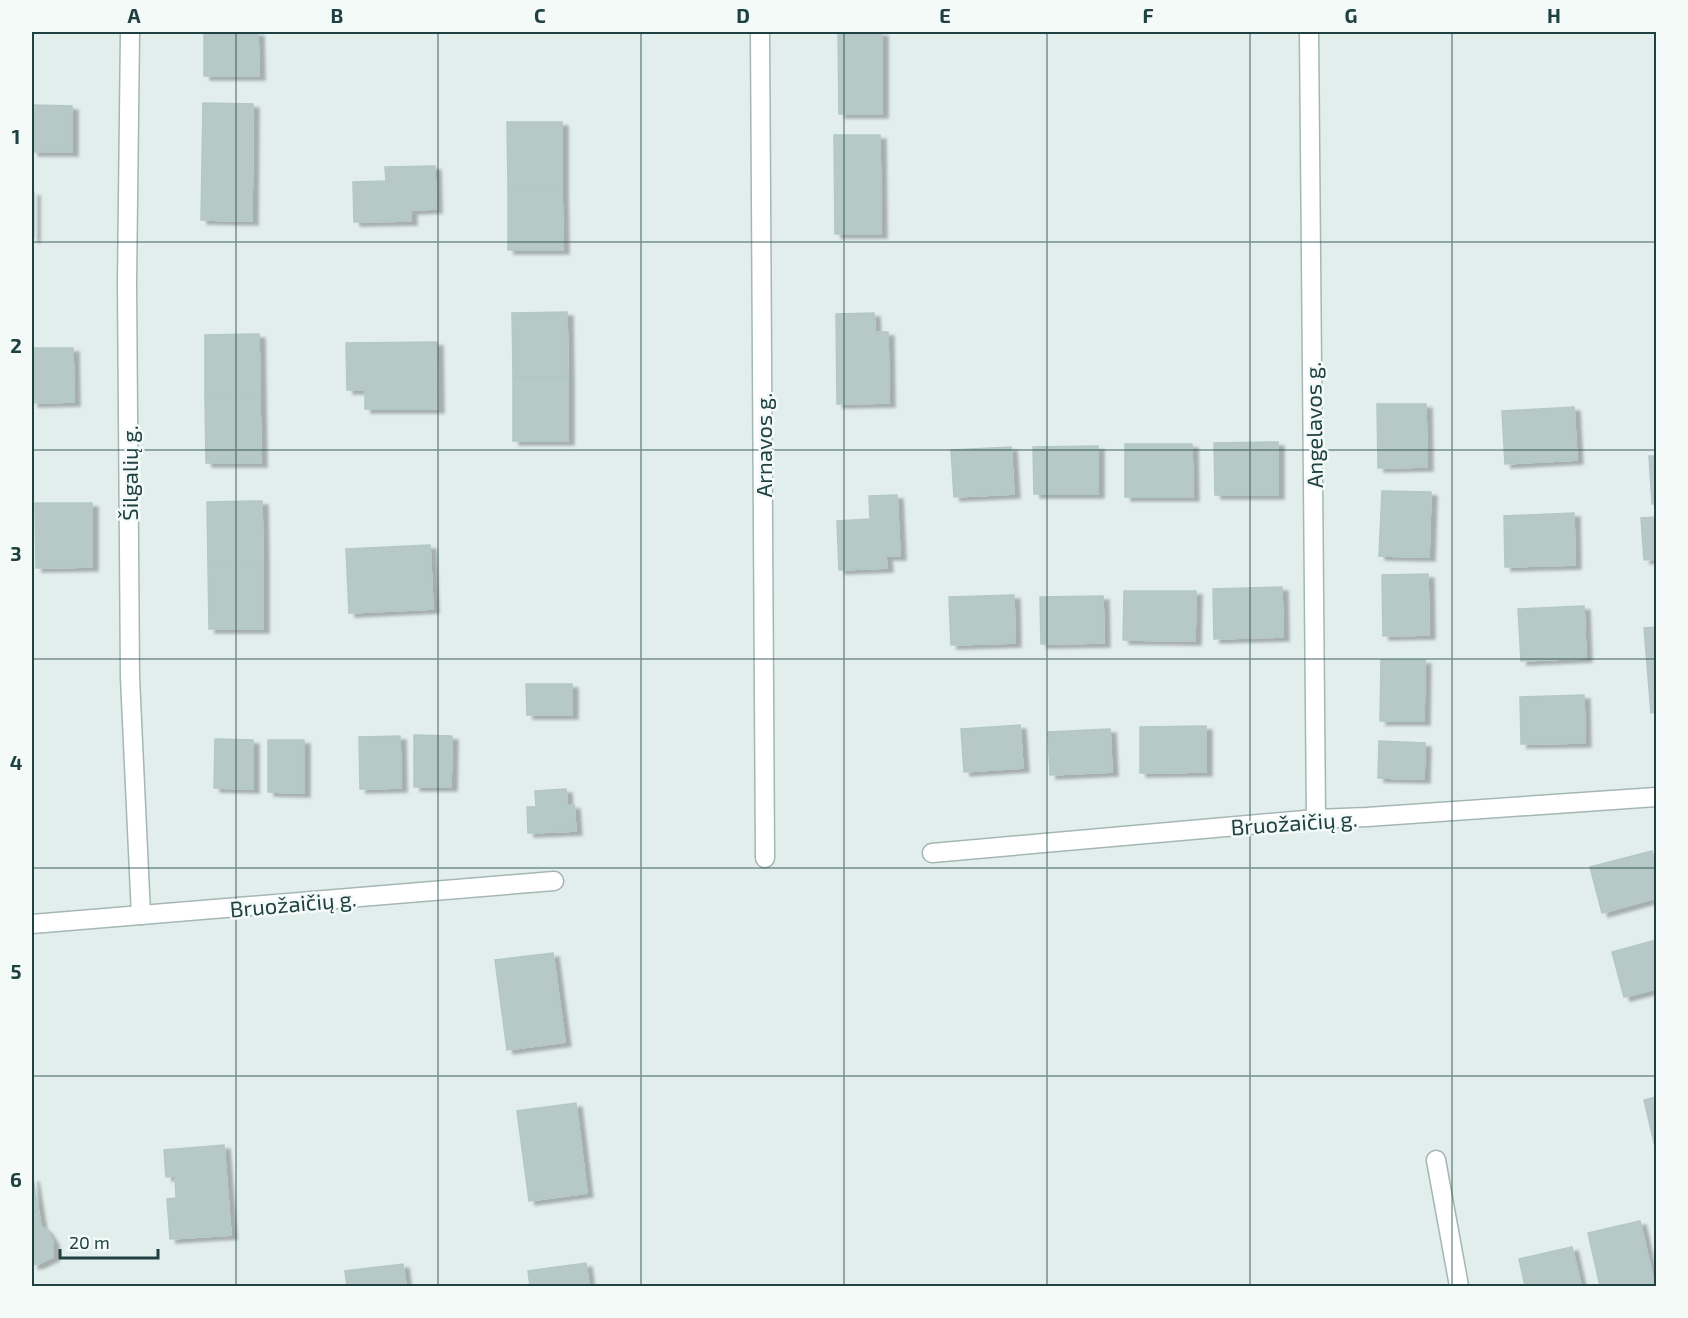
<svg xmlns="http://www.w3.org/2000/svg" width="1688" height="1318" font-family="'Exo 2',sans-serif">
<style>
.building{fill:#b7c9c6;stroke:#b3c8c6;stroke-width:1.5;filter:url(#shadow)}
.lines{fill:none;stroke-linecap:round;stroke-linejoin:round}
.minor-casing{stroke:#a4b7b5;stroke-width:21}
.minor{stroke:#fff;stroke-width:18}
.grid{fill:none;stroke:#1f4141;stroke-width:1.5;stroke-opacity:0.55}
.labels{text-anchor:middle;dominant-baseline:central;stroke-width:5;stroke-linejoin:round;paint-order:stroke}
.street-label{font-size:22px;fill:#1f4141;stroke:#f3faf8}
.neatline{fill:none;stroke:#1f4141;stroke-width:2}
.grid-label{font-size:20px;text-anchor:middle;font-weight:bold;fill:#1f4141}
</style>
<defs>
<filter id="shadow"><feDropShadow dx="6" dy="4" stdDeviation="1.5" flood-color="#0004"/></filter>
</defs>
<rect width="100%" height="100%" fill="#e2eeec"/>
<g class="building">
<polygon points="204,32 258,32 259,76 204,76"/>
<polygon points="838,32 882,32 882,114 839,114"/>
<polygon points="203,103 253,104 252,221 201,220"/>
<polygon points="32,105 72,106 72,152 32,152"/>
<polygon points="507,122 562,122 562,186 508,186"/>
<polygon points="834,135 880,135 881,234 835,234"/>
<polygon points="435,166 436,209 411,210 411,221 354,222 353,182 386,181 385,167"/>
<polygon points="508,186 562,186 563,250 508,250"/>
<rect x="32" y="192" width="2" height="46"/>
<polygon points="567,312 568,377 513,377 512,313"/>
<polygon points="874,313 875,332 888,332 889,403 837,404 836,314"/>
<polygon points="259,334 260,398 205,399 205,335"/>
<polygon points="437,342 438,409 365,409 365,390 347,390 346,343"/>
<polygon points="32,348 73,348 74,402 32,403"/>
<rect x="513" y="377" width="55" height="64"/>
<polygon points="260,398 261,463 206,463 205,399"/>
<polygon points="1377,404 1426,404 1427,467 1378,468"/>
<polygon points="1574,407 1577,460 1505,464 1502,411"/>
<polygon points="1278,442 1278,495 1215,495 1214,443"/>
<polygon points="1125,444 1192,444 1193,497 1125,497"/>
<polygon points="1098,446 1098,494 1034,494 1033,447"/>
<polygon points="1011,447 1014,494 954,497 951,450"/>
<polygon points="1649,456 1656,456 1656,504 1652,504"/>
<polygon points="1382,491 1431,492 1429,557 1379,556"/>
<polygon points="897,495 900,556 886,556 887,568 839,570 837,521 870,519 869,496"/>
<polygon points="262,501 263,565 208,565 207,502"/>
<polygon points="35,503 92,503 92,567 36,568"/>
<polygon points="1574,513 1575,565 1505,567 1504,516"/>
<polygon points="1656,517 1656,559 1644,560 1641,518"/>
<polygon points="430,545 433,609 349,613 346,549"/>
<polygon points="208,565 263,565 263,629 209,629"/>
<polygon points="1428,574 1429,635 1383,636 1382,575"/>
<polygon points="1282,587 1283,637 1214,639 1213,589"/>
<polygon points="1124,591 1196,591 1195,641 1123,640"/>
<polygon points="1014,595 1015,643 951,645 949,597"/>
<polygon points="1103,596 1104,643 1041,644 1040,597"/>
<polygon points="1584,606 1586,658 1521,661 1518,609"/>
<polygon points="1656,627 1656,712 1651,713 1644,628"/>
<polygon points="1381,660 1425,660 1424,721 1380,721"/>
<polygon points="526,684 572,684 572,715 527,715"/>
<polygon points="1584,695 1585,743 1521,744 1520,697"/>
<polygon points="1020,725 1023,768 964,772 961,729"/>
<polygon points="1206,726 1206,772 1140,773 1140,727"/>
<polygon points="1110,729 1112,772 1050,775 1048,732"/>
<polygon points="414,735 452,736 451,787 414,787"/>
<polygon points="400,736 401,788 360,789 359,737"/>
<polygon points="215,739 253,740 253,789 214,788"/>
<polygon points="268,740 304,740 304,793 268,792"/>
<polygon points="1379,741 1425,743 1424,779 1378,778"/>
<polygon points="566,789 567,805 574,805 576,831 528,833 527,807 536,807 535,791"/>
<polygon points="1652,851 1656,866 1656,898 1602,913 1590,867"/>
<polygon points="1656,940 1656,989 1624,997 1612,952"/>
<polygon points="553,953 565,1042 507,1050 495,960"/>
<polygon points="1656,1097 1656,1151 1644,1100"/>
<polygon points="576,1103 587,1193 529,1201 517,1111"/>
<polygon points="224,1145 231,1235 170,1239 167,1199 176,1198 175,1176 166,1177 164,1150"/>
<polygon points="32,1178 33,1178 41,1226 46,1230 53,1241 53,1257 38,1264 32,1265"/>
<polygon points="1640,1221 1654,1283 1641,1286 1600,1286 1588,1233"/>
<polygon points="1572,1247 1581,1286 1525,1286 1519,1259"/>
<polygon points="586,1263 589,1286 530,1286 528,1271"/>
<polygon points="403,1264 406,1286 347,1286 345,1271"/>
</g>
<g class="lines">
<defs>
<g id="minor">
<polyline points="130,32 127,283 130,678 141,915"/>
<polyline points="760,32 765,858"/>
<polyline points="1309,32 1316,819"/>
<polyline points="932,853 1316,819 1367,817 1656,797"/>
<polyline points="32,924 554,881"/>
<polyline points="1436,1160 1459,1286"/>
</g>
</defs>
<use href="#minor" class="minor-casing"/>
<use href="#minor" class="minor"/>
</g>
<path class="grid" d="M236,32V1286M438,32V1286M641,32V1286M844,32V1286M1047,32V1286M1250,32V1286M1452,32V1286M32,242H1656M32,450H1656M32,659H1656M32,868H1656M32,1076H1656"/>
<g class="labels">
<g class="street-label">
<text transform="translate(1313 425) rotate(-91)">Angelavos g.</text>
<text transform="translate(763 445) rotate(-90)">Arnavos g.</text>
<text transform="translate(129 473) rotate(-90)">Šilgalių g.</text>
<text transform="translate(1294 822) rotate(-4)">Bruožaičių g.</text>
<text transform="translate(293 903) rotate(-5)">Bruožaičių g.</text>
</g>
</g>
<rect width="1688" height="1318" fill="none" stroke="#f3faf8" stroke-width="66"/>
<path d="M60 1249v9h98v-9" fill="none" stroke="#1f4141" stroke-width="3"/>
<text x="69" y="1249" font-size="18" fill="#1f4141" stroke="#f3faf8" stroke-width="4.5" paint-order="stroke">20 m</text>
<rect x="33" y="33" width="1622" height="1252" class="neatline"/>
<g class="grid-label">
<text x="134" y="23">A</text>
<text x="337" y="23">B</text>
<text x="540" y="23">C</text>
<text x="743" y="23">D</text>
<text x="945" y="23">E</text>
<text x="1148" y="23">F</text>
<text x="1351" y="23">G</text>
<text x="1554" y="23">H</text>
<text x="16" y="144">1</text>
<text x="16" y="353">2</text>
<text x="16" y="561">3</text>
<text x="16" y="770">4</text>
<text x="16" y="979">5</text>
<text x="16" y="1187">6</text>
</g>
</svg>
